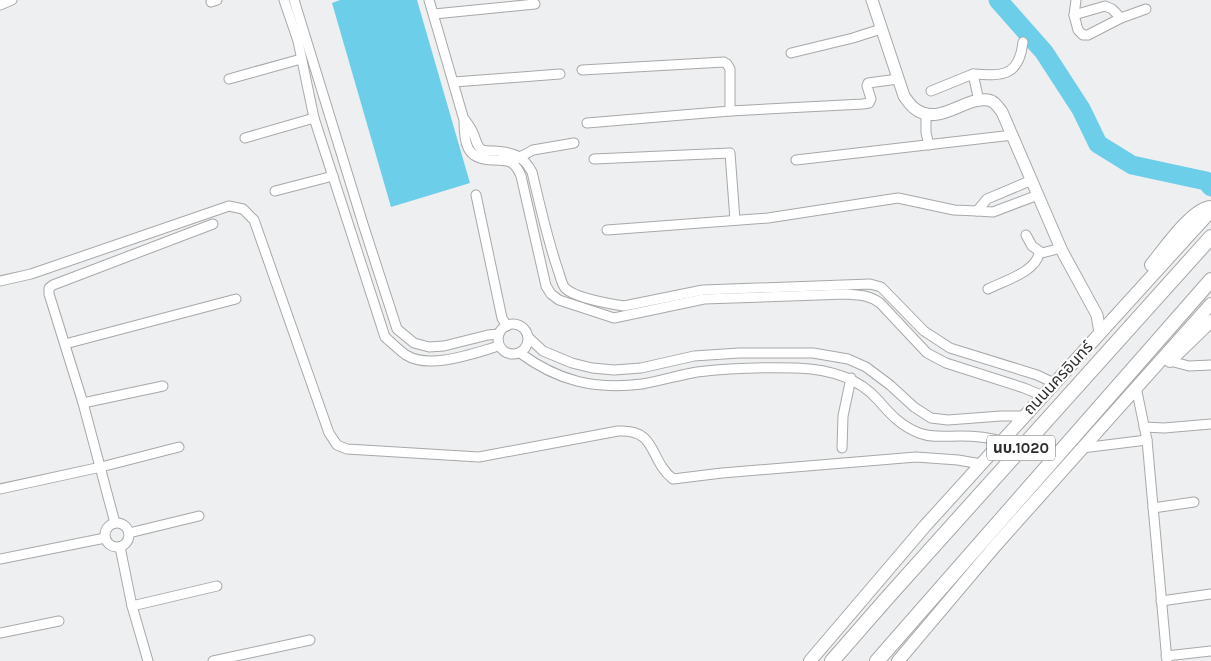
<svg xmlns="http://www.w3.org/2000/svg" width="1211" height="661" font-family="Karla,'Noto Sans Thai',sans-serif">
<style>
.water{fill:#6dcee9}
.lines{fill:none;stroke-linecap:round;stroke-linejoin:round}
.river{stroke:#6dcee9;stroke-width:19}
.minor-casing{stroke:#a7a8a9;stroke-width:11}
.tertiary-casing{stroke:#a7a8a9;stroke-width:13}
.secondary-casing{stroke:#a7a8a9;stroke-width:14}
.primary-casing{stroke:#a7a8a9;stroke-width:16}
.minor{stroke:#fff;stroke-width:9}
.tertiary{stroke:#fff;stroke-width:11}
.secondary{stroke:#fff;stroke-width:12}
.primary{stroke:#fff;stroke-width:14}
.labels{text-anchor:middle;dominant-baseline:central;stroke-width:4.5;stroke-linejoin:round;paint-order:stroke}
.shield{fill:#fff;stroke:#6c6c6d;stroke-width:1}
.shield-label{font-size:15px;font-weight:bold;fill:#2d2d2e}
.street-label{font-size:16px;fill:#2d2d2e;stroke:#fff}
</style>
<rect width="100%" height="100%" fill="#eeeff1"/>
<polygon class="water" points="340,0 417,0 470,183 391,207 332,3"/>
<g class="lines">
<polyline class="river" points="998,0 1044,52 1081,109 1098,144 1132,165 1206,181 1211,187"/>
<defs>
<g id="minor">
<path d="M284,0L298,41L314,118L385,337C392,343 399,350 406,355C430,370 474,353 499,346"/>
<polyline points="294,0 363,224 397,329 414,343 429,347 444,346 488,335 499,334"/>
<path d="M429,0L464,120C464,143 466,160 493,160C499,160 507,160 512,163C516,166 519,171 521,176L546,286L551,294L559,300L614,318L704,299L846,294C860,295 869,295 880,303L927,353L946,363L1024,388L1043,396"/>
<polyline points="1076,0 1074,15 1105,6 1112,9 1121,18"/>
<polyline points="211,2 217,0"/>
<polyline points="0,5 12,0"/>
<polyline points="434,14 535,4"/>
<polyline points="1074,15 1078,30 1083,35 1088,35 1121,18 1146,9"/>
<polyline points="791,53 853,38 881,29"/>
<polyline points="582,70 724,62 727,64 730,69 730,111"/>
<path d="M973,74C1002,76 1019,77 1023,42"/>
<polyline points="229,79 301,59"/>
<polyline points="454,82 560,74"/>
<polyline points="931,91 973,74 979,101"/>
<polyline points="926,113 926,133 929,145"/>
<path d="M465,120C468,124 471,128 473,133C476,139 476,146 482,150C485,151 490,151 494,151C512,152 523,155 532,172C540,205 547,238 558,270C560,275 561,283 565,288C575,298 611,304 624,306L703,290L870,284L881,287L924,331L950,348L1037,375L1054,383"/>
<polyline points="587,123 730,111 863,104 869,103 871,99 867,86 868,83 898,79"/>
<polyline points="245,138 314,118"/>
<polyline points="516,159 533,150 574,143"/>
<polyline points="594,159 730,153 735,220"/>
<polyline points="796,160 1013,135"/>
<polyline points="1032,180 987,199 977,211 993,212 1038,195"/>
<polyline points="275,191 333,176"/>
<polyline points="476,195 502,318 507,326"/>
<polyline points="607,230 768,218 898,198 954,210 977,211"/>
<polyline points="1026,235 1032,246 1042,253 1061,248"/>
<path d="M0,281L31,274L229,206L243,209L254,220L329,433L337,445L347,449L479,457L618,431C658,429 648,459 673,479L722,473L916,457L958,460L981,464"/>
<path d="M988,289C1004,281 1038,271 1039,252"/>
<circle cx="513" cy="339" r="15"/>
<polyline points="529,338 543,351 572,363 592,368 614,370 641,368 694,356 739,353 813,353 848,359 866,367 890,385 914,407 931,418 948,420 1001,416 1023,416"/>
<polyline points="65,344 236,299"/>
<path d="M520,353C558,381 595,390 642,384C660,381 679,375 697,372C730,368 763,367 796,368C827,369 857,376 878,400C890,414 901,426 919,433C932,438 946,436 960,436C975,436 988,437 1001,441"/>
<polyline points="1170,361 1189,366 1211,365"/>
<polyline points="1136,387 1147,440 1167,661"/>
<polyline points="83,403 163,386"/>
<polyline points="1144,427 1164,428 1211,424"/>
<polyline points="842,448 843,416 851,378"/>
<polyline points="1082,448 1147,440"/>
<polyline points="0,489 101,467 179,447"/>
<polyline points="1153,508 1194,502"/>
<circle cx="117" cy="535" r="12"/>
<polyline points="115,523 83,403 49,294 49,288 53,285 213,224"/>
<polyline points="129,533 199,516"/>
<polyline points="120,547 132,606 148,661"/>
<polyline points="0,559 105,538"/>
<polyline points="1161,601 1211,594"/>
<polyline points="132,606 217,586"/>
<polyline points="0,633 59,621"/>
<polyline points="1166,656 1211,651"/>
<polyline points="213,661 310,640"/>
</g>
<path id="tertiary" d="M872,0L904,96C907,100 910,105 914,108C938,128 965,96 988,100C995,101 998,107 1002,112L1062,251L1097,315L1100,333"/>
<g id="secondary">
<path d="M1151,265C1164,249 1190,211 1209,207"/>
<polyline points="1170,361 1211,321"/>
<polyline points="810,661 925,526 1211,211"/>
<polyline points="898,661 996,545 1211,304"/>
</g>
<g id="primary">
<polyline points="832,661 888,597 1211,237"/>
<polyline points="877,661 1211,280"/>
</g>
</defs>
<use href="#minor" class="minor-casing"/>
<use href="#tertiary" class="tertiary-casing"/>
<use href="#secondary" class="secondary-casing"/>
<use href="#primary" class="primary-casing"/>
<use href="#minor" class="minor"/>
<use href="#tertiary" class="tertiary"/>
<use href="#secondary" class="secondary"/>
<use href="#primary" class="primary"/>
</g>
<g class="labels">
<rect class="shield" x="987" y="435.5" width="68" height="25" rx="4"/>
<g class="shield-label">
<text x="1021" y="448">นบ.1020</text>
</g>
<g class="street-label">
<text transform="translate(1058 378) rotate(-47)">ถนนนครอินทร์</text>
</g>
</g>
</svg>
